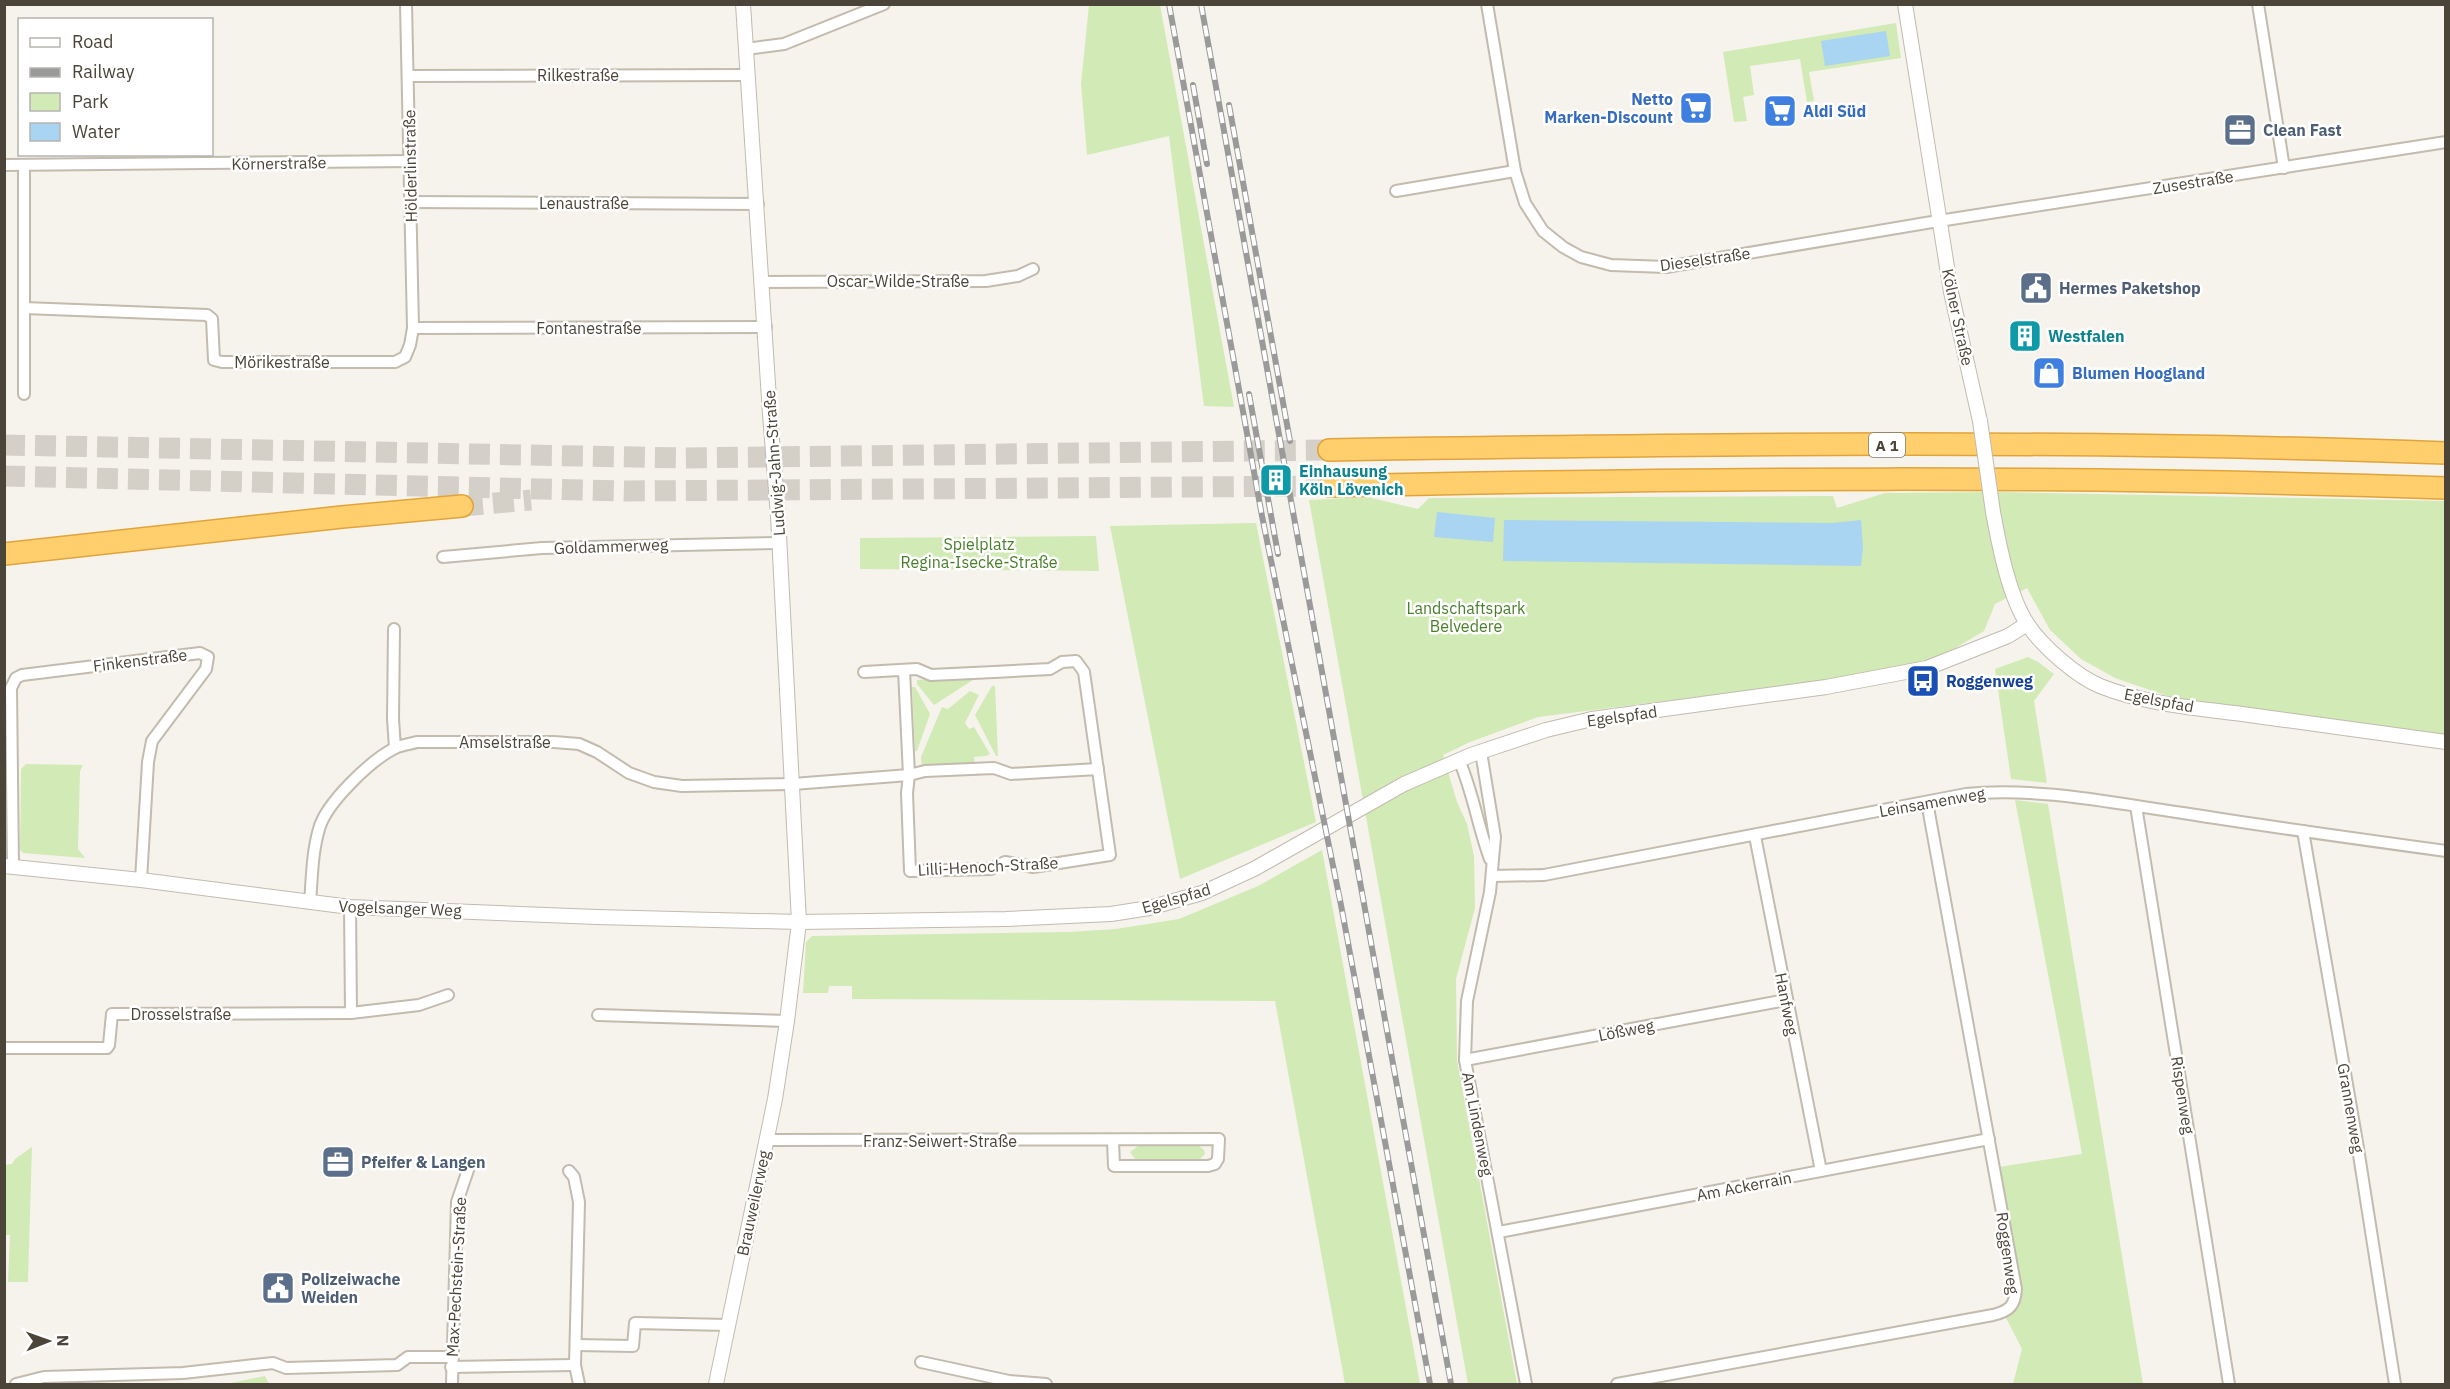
<svg xmlns="http://www.w3.org/2000/svg" width="2450" height="1389" font-family="'IBM Plex Sans',sans-serif">
<style>
.green{fill:#d2eab5}
.water{fill:#a9d4f2}
.lines{fill:none;stroke-linecap:round;stroke-linejoin:round}
.motorway-tunnel{stroke:#d4d0c8;stroke-width:21;stroke-dasharray:21 10;stroke-linecap:butt}
.minor-casing{stroke:#c2bbae;stroke-width:14}
.tertiary-casing{stroke:#c2bbae;stroke-width:16}
.motorway-casing{stroke:#e0a43c;stroke-width:24}
.minor{stroke:#fff;stroke-width:10}
.tertiary{stroke:#fff;stroke-width:14}
.motorway{stroke:#ffcf6e;stroke-width:21}
.rail-casing{stroke:#9a9a9a;stroke-width:6}
.rail{stroke:#fff;stroke-width:4;stroke-dasharray:11;stroke-linecap:butt}
.tertiary-bridge-casing{stroke:#c2bbae;stroke-width:16;stroke-linecap:butt}
.tertiary-bridge{stroke:#fff;stroke-width:14}
.labels{text-anchor:middle;dominant-baseline:central;stroke-width:5;stroke-linejoin:round;paint-order:stroke}
.shield{fill:#fff;stroke:#817c74;stroke-width:1.5}
.shield-label{font-size:15px;font-weight:bold;fill:#4b4439}
.street-label{font-size:16px;fill:#4b4439;stroke:#fff}
.shop-label{font-size:16px;font-weight:bold;fill:#366cbe;stroke:#fff;text-anchor:start}
.service-label{font-size:16px;font-weight:bold;fill:#4e5e75;stroke:#fff;text-anchor:start}
.culture-label{font-size:16px;font-weight:bold;fill:#0d838f;stroke:#fff;text-anchor:start}
.park-label{font-size:16px;fill:#4a7f2a;stroke:#fff}
.transit-label{font-size:16px;font-weight:bold;fill:#164399;stroke:#fff;text-anchor:start}
</style>
<rect width="100%" height="100%" fill="#f6f3ec"/>
<g class="green">
<polygon points="1089,5 1160,5 1234,407 1204,406 1169,136 1087,155 1081,84"/>
<polygon points="1896,23 1901,58 1809,72 1814,101 1807,102 1800,59 1750,66 1754,95 1743,97 1747,121 1734,122 1723,52"/>
<polygon points="1999,492 2445,501 2445,735 2176,699 2115,678 2081,659 2050,630 2027,588 1995,604 1984,631 1942,656 1878,674 1538,717 1470,742 1443,755 1457,802 1467,824 1474,856 1475,908 1456,979 1457,1060 1517,1384 1468,1384 1309,500 1367,497 1418,509 1429,498 1833,496 1837,508 1885,493"/>
<polygon points="1256,523 1316,822 1180,879 1110,526"/>
<polygon points="1096,536 1099,571 860,569 860,538"/>
<polygon points="2028,657 2038,662 2054,674 2034,701 2047,783 2011,779 1995,669"/>
<polygon points="979,676 934,705 917,684 917,680"/>
<polygon points="992,686 995,686 998,756 996,756 975,715"/>
<polygon points="912,687 915,687 930,714 917,751 915,751"/>
<polygon points="970,691 979,695 965,723 969,729 974,727 990,754 986,756 974,757 975,765 922,767 921,757 942,707 948,709"/>
<polygon points="26,764 83,765 80,771 78,849 85,858 23,853 20,850 21,769"/>
<polygon points="2015,800 2048,804 2143,1384 2013,1384 2022,1349 2005,1316 2015,1309 2020,1291 1999,1167 2082,1154"/>
<polygon points="1322,850 1420,1384 1345,1384 1275,1001 852,999 852,986 829,986 828,993 803,993 806,942 812,936 1068,932 1116,929 1179,919 1258,886"/>
<polygon points="1138,1146 1199,1146 1204,1150 1205,1154 1200,1159 1135,1159 1130,1152"/>
<polygon points="32,1147 28,1282 8,1282 10,1235 5,1235 5,1165 12,1164 15,1159"/>
<polygon points="265,1376 269,1384 226,1384"/>
</g>
<g class="water">
<polygon points="1886,31 1890,56 1825,66 1821,41"/>
<polygon points="1437,512 1495,518 1493,542 1434,537"/>
<polygon points="1504,520 1833,523 1861,520 1863,548 1861,566 1503,561"/>
</g>
<g class="lines">
<g class="motorway-tunnel">
<polyline points="4,445 684,458 1329,450"/>
<polyline points="4,476 627,491 1330,486"/>
<polyline points="462,506 531,500"/>
</g>
<defs>
<g id="minor">
<polyline points="1487,4 1515,171 1525,203 1543,231 1563,247 1581,257 1611,265 1666,267 1926,223 2446,142"/>
<polyline points="2258,4 2284,168"/>
<polyline points="746,49 784,44 884,4"/>
<polyline points="408,76 747,75"/>
<polyline points="4,165 410,161"/>
<polyline points="24,165 24,394"/>
<polyline points="1396,191 1515,171"/>
<polyline points="410,202 758,204"/>
<polyline points="762,282 986,281 1018,276 1033,269"/>
<polyline points="24,308 207,315 212,319 214,360 222,362 395,362 405,357 410,345 413,328 406,4"/>
<polyline points="413,328 766,327"/>
<polyline points="443,557 542,548 779,543"/>
<polyline points="394,629 393,719 395,748"/>
<polyline points="864,672 917,669 931,675 994,672 1050,669 1062,662 1076,661 1084,672 1110,855 1033,867 1005,862 991,869 910,871 907,793 909,775 904,670"/>
<polyline points="1481,752 1495,837 1490,892 1467,1001 1465,1060 1526,1384"/>
<path d="M1459,760C1473,792 1478,827 1490,859"/>
<polyline points="2136,806 2229,1384"/>
<polyline points="2303,831 2357,1142 2395,1384"/>
<polyline points="1755,836 1821,1171"/>
<polyline points="13,865 11,688 16,678 22,675 200,653 208,657 206,669 152,741 148,762 141,880"/>
<path d="M1492,876L1544,875L1966,794C2038,787 2112,803 2183,813C2271,827 2358,839 2446,851"/>
<path d="M310,903C312,878 312,853 319,829C326,803 371,760 395,748C401,745 410,744 417,742H554L579,744L597,752L629,773L654,782L682,786L793,784L909,775L925,771L994,768L1011,774L1098,769"/>
<polyline points="350,907 351,1013"/>
<polyline points="598,1015 787,1021"/>
<polyline points="4,1048 107,1048 109,1045 112,1014 116,1014 351,1013 419,1005 448,995"/>
<polyline points="1465,1060 1786,1000"/>
<polyline points="767,1140 1219,1139 1218,1159 1215,1164 1208,1166 1114,1166 1113,1141"/>
<polyline points="569,1171 574,1177 579,1202 575,1365 579,1384"/>
<polyline points="1499,1232 1989,1139"/>
<polyline points="576,1345 633,1346 635,1323 728,1325"/>
<polyline points="921,1362 1009,1381 1046,1384"/>
<polyline points="451,1367 575,1365"/>
<polyline points="16,1384 44,1377 183,1373 273,1363 286,1368 397,1365 408,1357 452,1357"/>
<polyline points="452,1384 457,1202 468,1170"/>
<path d="M1617,1384L1993,1315C2009,1311 2015,1306 2016,1289L1927,802"/>
</g>
<g id="tertiary">
<polyline points="743,4 770,414"/>
<polyline points="1905,4 1951,292 1980,421"/>
<path d="M1993,512C1999,545 2009,597 2028,625C2042,646 2076,676 2100,686C2145,704 2194,708 2242,714C2310,723 2378,733 2446,742"/>
<polyline points="4,866 141,880 350,907 597,917 799,922 1006,919 1111,914 1149,908 1202,893 1254,869 1404,784 1471,755 1546,730 1592,719 1826,687 1927,668 2008,636 2027,624"/>
<polyline points="716,1384 775,1099 787,1021 799,922 778,516"/>
</g>
<g id="motorway">
<path d="M1329,450C1701,444 2074,439 2446,453"/>
<path d="M1330,486C1702,478 2073,475 2446,488"/>
<polyline points="4,554 342,517 462,506"/>
</g>
</defs>
<use href="#minor" class="minor-casing"/>
<use href="#tertiary" class="tertiary-casing"/>
<use href="#motorway" class="motorway-casing"/>
<use href="#minor" class="minor"/>
<use href="#tertiary" class="tertiary"/>
<use href="#motorway" class="motorway"/>
<defs>
<g id="rail">
<polyline points="1169,4 1262,516 1341,905 1430,1384"/>
<polyline points="1201,4 1451,1384"/>
<polyline points="1193,85 1207,164"/>
<polyline points="1229,105 1290,441"/>
<polyline points="1249,394 1278,554"/>
</g>
</defs>
<use href="#rail" class="rail-casing"/>
<use href="#rail" class="rail"/>
<defs>
<g id="tertiary-bridge">
<polyline points="770,414 778,516"/>
<polyline points="1980,421 1993,512"/>
</g>
</defs>
<use href="#tertiary-bridge" class="tertiary-bridge-casing"/>
<use href="#tertiary-bridge" class="tertiary-bridge"/>
</g>
<defs>
<symbol id="supermarket-square" viewBox="-11 -11 22 22"><rect x="-9" y="-9" width="18" height="18" rx="4" fill="#3f7fe0" stroke="#fff"/><path d="M-6-5.5h2.5l.6 2H6L4.5 2H-2.5L-4.4-4H-6ZM-1.5 3.2a1.3 1.3 0 1 0 .1 0ZM3 3.2a1.3 1.3 0 1 0 .1 0Z" fill="#fff"/></symbol>
<symbol id="office-square" viewBox="-11 -11 22 22"><rect x="-9" y="-9" width="18" height="18" rx="4" fill="#5c6f8a" stroke="#fff"/><path d="M-6-3h4V-5.5h4V-3h4V5H-6ZM-1-4.5V-3h2v-1.5ZM-6 0V1H6V0Z" fill="#fff"/></symbol>
<symbol id="civic-square" viewBox="-11 -11 22 22"><rect x="-9" y="-9" width="18" height="18" rx="4" fill="#5c6f8a" stroke="#fff"/><path d="M-.6-6.5H3V-4.5H.6V-3L4-1V1h2V6H-6V1h2V-1L-.6-3ZM-1.2 2.5V6h2.4V2.5Z" fill="#fff"/></symbol>
<symbol id="building-square" viewBox="-11 -11 22 22"><rect x="-9" y="-9" width="18" height="18" rx="4" fill="#0f9aa8" stroke="#fff"/><path d="M-4-6H4V6H1V3H-1V6H-4ZM-2.5-4.3h1.7v1.8h-1.7ZM.8-4.3h1.7v1.8H.8ZM-2.5-1h1.7V.8h-1.7ZM.8-1h1.7V.8H.8Z" fill="#fff"/></symbol>
<symbol id="shop-square" viewBox="-11 -11 22 22"><rect x="-9" y="-9" width="18" height="18" rx="4" fill="#3f7fe0" stroke="#fff"/><path d="M-5-2.5h2.3a2.7 3.5 0 0 1 5.4 0H5L5.5 6h-11ZM-1.5-2.5h3a1.5 2.3 0 0 0-3 0Z" fill="#fff"/></symbol>
<symbol id="bus-square" viewBox="-11 -11 22 22"><rect x="-9" y="-9" width="18" height="18" rx="4" fill="#1a4fb4" stroke="#fff"/><path d="M-5-6H5V4H4V6H2V4H-2V6H-4V4H-5ZM-3.5-4V0h7V-4ZM-3.5 1.2v1.5H-2V1.2ZM2 1.2v1.5H3.5V1.2Z" fill="#fff"/></symbol>
</defs>
<g fill-rule="evenodd">
<use href="#supermarket-square" x="1677" y="89" width="38" height="38"/>
<use href="#supermarket-square" x="1761" y="92" width="38" height="38"/>
<use href="#office-square" x="2221" y="111" width="38" height="38"/>
<use href="#civic-square" x="2017" y="269" width="38" height="38"/>
<use href="#building-square" x="2006" y="317" width="38" height="38"/>
<use href="#shop-square" x="2030" y="354" width="38" height="38"/>
<use href="#building-square" x="1257" y="461" width="38" height="38"/>
<use href="#bus-square" x="1904" y="662" width="38" height="38"/>
<use href="#office-square" x="319" y="1143" width="38" height="38"/>
<use href="#civic-square" x="259" y="1269" width="38" height="38"/>
</g>
<g class="labels">
<rect class="shield" x="1869" y="433" width="36" height="24" rx="4.5"/>
<g class="shield-label">
<text x="1887" y="445">A 1</text>
</g>
<g class="street-label">
<text x="578" y="75">Rilkestraße</text>
<text transform="translate(279 163) rotate(-1)">Körnerstraße</text>
<text transform="translate(410 166) rotate(-91)">Hölderlinstraße</text>
<text transform="translate(2193 182) rotate(-9)">Zusestraße</text>
<text x="584" y="203">Lenaustraße</text>
<text transform="translate(1705 259) rotate(-8)">Dieselstraße</text>
<text x="898" y="281">Oscar-Wilde-Straße</text>
<text transform="translate(1958 317) rotate(78)">Kölner Straße</text>
<text x="589" y="328">Fontanestraße</text>
<text x="282" y="362">Mörikestraße</text>
<text transform="translate(774 463) rotate(-94)">Ludwig-Jahn-Straße</text>
<text transform="translate(611 546) rotate(-2)">Goldammerweg</text>
<text transform="translate(140 660) rotate(-7)">Finkenstraße</text>
<text transform="translate(2159 700) rotate(11)">Egelspfad</text>
<text transform="translate(1622 716) rotate(-8)">Egelspfad</text>
<text x="505" y="742">Amselstraße</text>
<text transform="translate(1932 802) rotate(-10)">Leinsamenweg</text>
<text transform="translate(988 866) rotate(-3)">Lilli-Henoch-Straße</text>
<text transform="translate(1176 898) rotate(-16)">Egelspfad</text>
<text transform="translate(400 908) rotate(2)">Vogelsanger Weg</text>
<text transform="translate(1787 1004) rotate(79)">Hanfweg</text>
<text x="181" y="1014">Drosselstraße</text>
<text transform="translate(1626 1030) rotate(-11)">Lößweg</text>
<text transform="translate(2183 1095) rotate(81)">Rispenweg</text>
<text transform="translate(2351 1108) rotate(80)">Grannenweg</text>
<text transform="translate(1478 1124) rotate(79)">Am Lindenweg</text>
<text x="940" y="1141">Franz-Seiwert-Straße</text>
<text transform="translate(1744 1186) rotate(-11)">Am Ackerrain</text>
<text transform="translate(753 1203) rotate(-78)">Brauweilerweg</text>
<text transform="translate(2008 1253) rotate(82)">Roggenweg</text>
<text transform="translate(456 1277) rotate(-87)">Max-Pechstein-Straße</text>
</g>
<g class="shop-label">
<text x="1673" y="99" text-anchor="end">Netto<tspan x="1673" dy="18">Marken-Discount</tspan></text>
<text x="1803" y="111">Aldi Süd</text>
<text x="2072" y="373">Blumen Hoogland</text>
</g>
<g class="service-label">
<text x="2263" y="130">Clean Fast</text>
<text x="2059" y="288">Hermes Paketshop</text>
<text x="361" y="1162">Pfeifer &amp; Langen</text>
<text x="301" y="1279">Polizeiwache<tspan x="301" dy="18">Weiden</tspan></text>
</g>
<g class="culture-label">
<text x="2048" y="336">Westfalen</text>
<text x="1299" y="471">Einhausung<tspan x="1299" dy="18">Köln Lövenich</tspan></text>
</g>
<g class="park-label">
<text x="979" y="544">Spielplatz<tspan x="979" dy="18">Regina-Isecke-Straße</tspan></text>
<text x="1466" y="608">Landschaftspark<tspan x="1466" dy="18">Belvedere</tspan></text>
</g>
<g class="transit-label">
<text x="1946" y="681">Roggenweg</text>
</g>
</g>
<rect width="2450" height="1389" fill="none" stroke="#4b4439" stroke-width="12"/>
<rect x="18" y="18" width="195" height="138" fill="#ffffff" stroke="#b7b4b0" stroke-width="1.5"/>
<rect x="30" y="38" width="30" height="9" fill="#ffffff" stroke="#b7b4b0" stroke-width="1.5"/>
<text x="72" y="48" font-size="18" fill="#4b4439">Road</text>
<rect x="30" y="68" width="30" height="9" fill="#9a9a9a" stroke="#b7b4b0" stroke-width="1.5"/>
<text x="72" y="78" font-size="18" fill="#4b4439">Railway</text>
<rect x="30" y="93" width="30" height="18" fill="#d2eab5" stroke="#b7b4b0" stroke-width="1.5"/>
<text x="72" y="108" font-size="18" fill="#4b4439">Park</text>
<rect x="30" y="123" width="30" height="18" fill="#a9d4f2" stroke="#b7b4b0" stroke-width="1.5"/>
<text x="72" y="138" font-size="18" fill="#4b4439">Water</text>
<g transform="translate(48 1341) rotate(89)" stroke="#ffffff" stroke-width="4.5" paint-order="stroke">
<path d="M0-4.5L10 22L0 15L-10 22Z" fill="#4b4439"/>
<text y="-9" font-size="16" font-weight="bold" text-anchor="middle" fill="#4b4439">N</text>
</g>
</svg>
